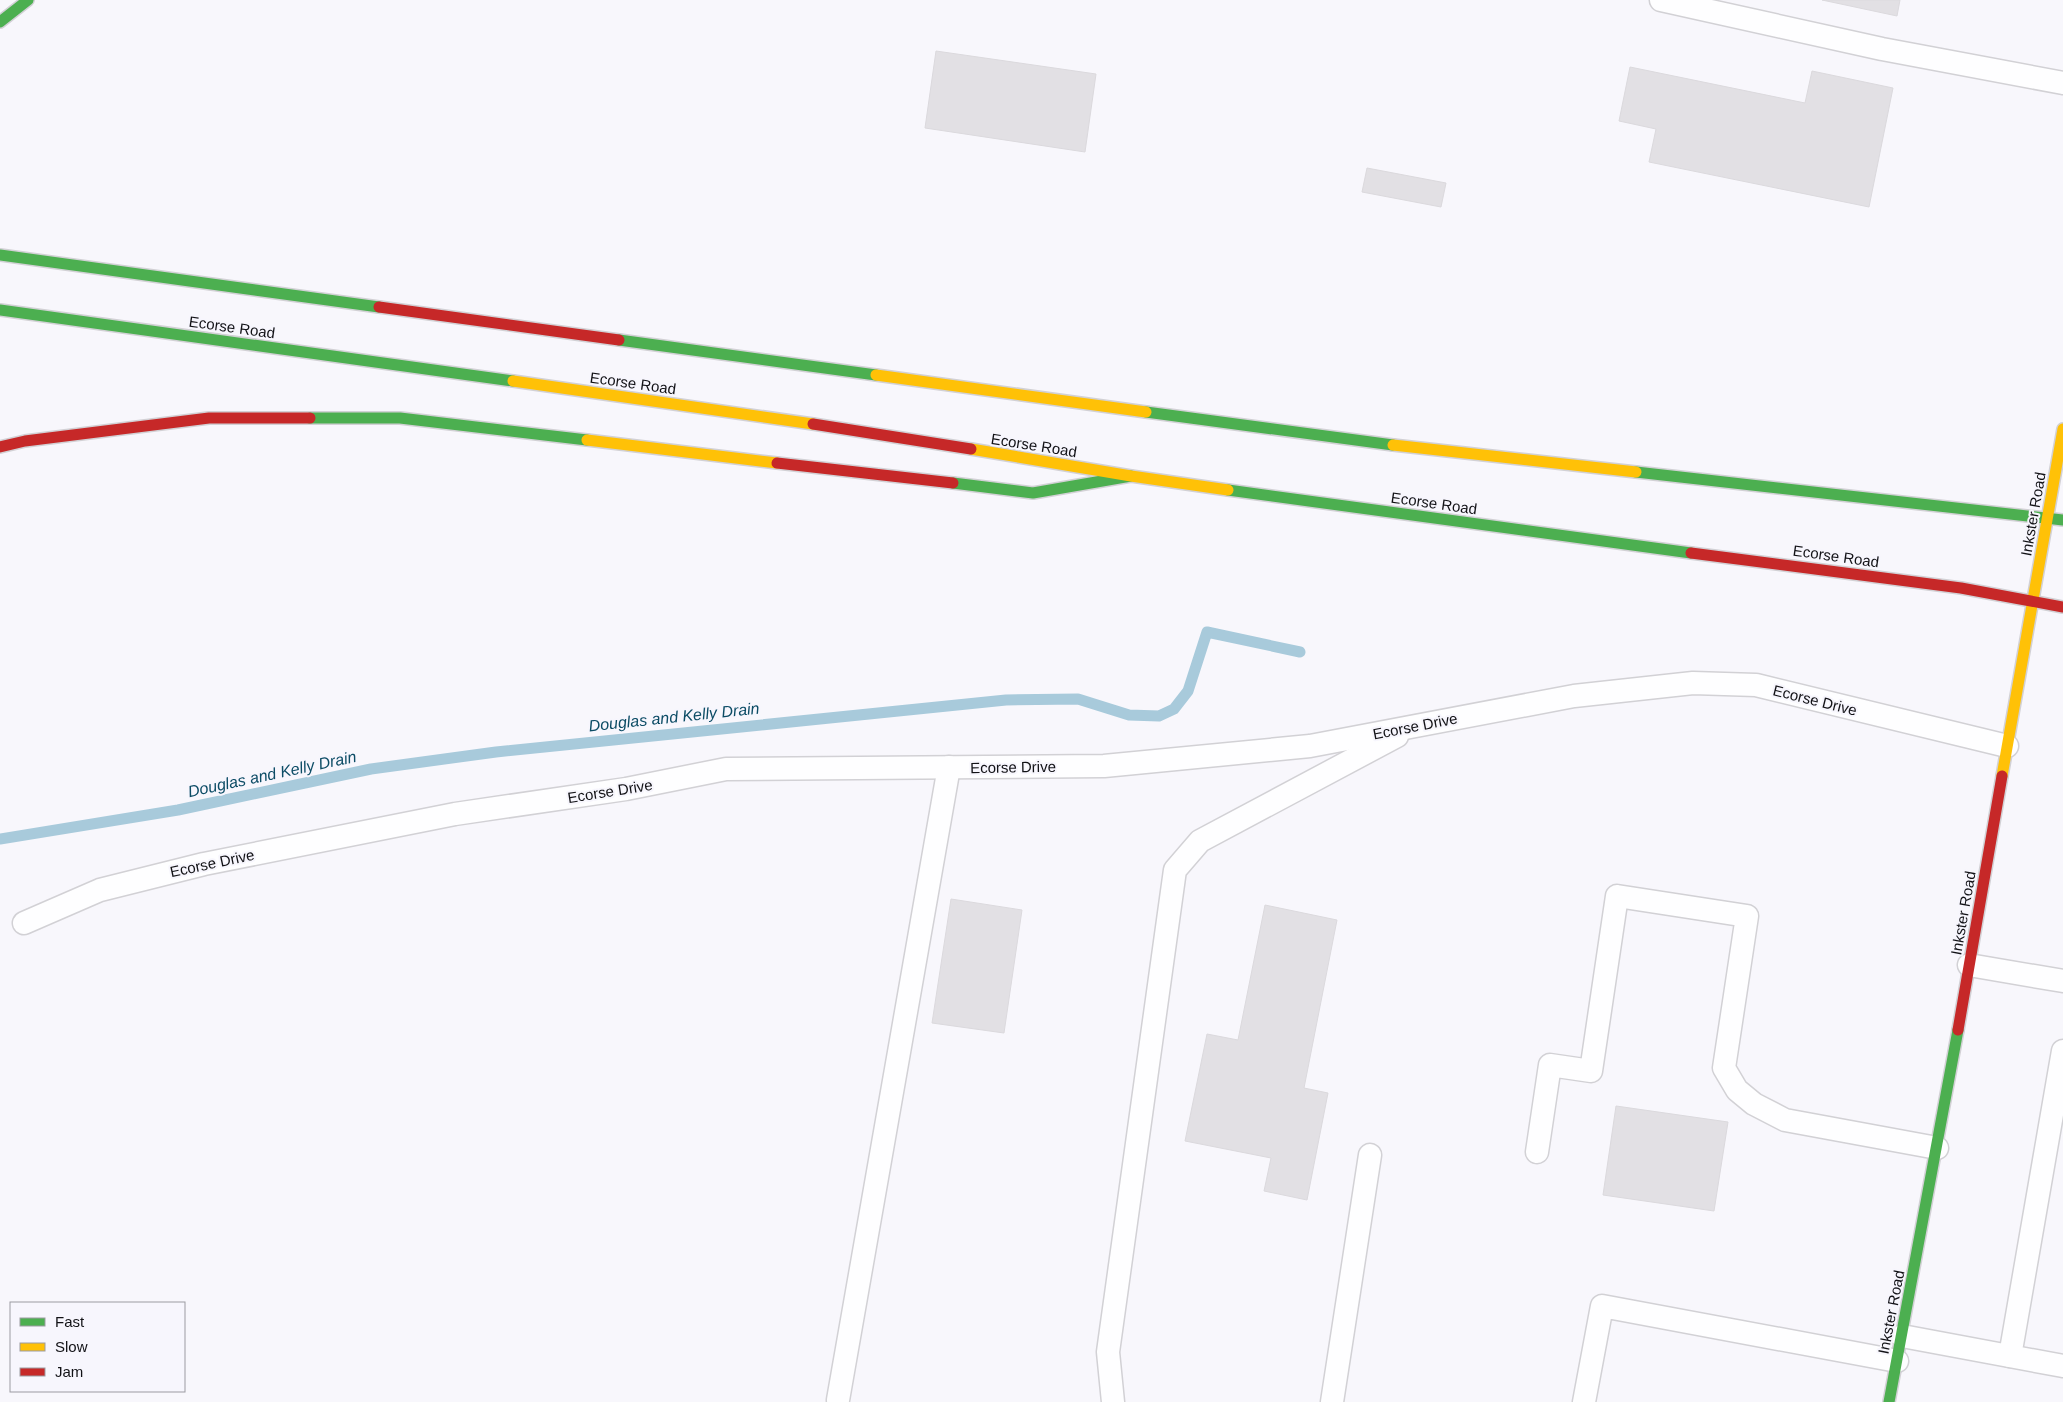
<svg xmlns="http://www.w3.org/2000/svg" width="2063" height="1402" font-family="Helvetica,sans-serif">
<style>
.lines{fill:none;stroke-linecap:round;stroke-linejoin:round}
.stream{stroke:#a8cadb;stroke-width:11}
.building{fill:#e2e0e4;stroke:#dbd9dd}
.lane-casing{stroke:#d2d1d5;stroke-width:25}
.fast-casing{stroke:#d2d1d5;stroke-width:14}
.slow-casing{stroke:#d2d1d5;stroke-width:14}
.jam-casing{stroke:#d2d1d5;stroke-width:14}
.lane{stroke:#fefeff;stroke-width:22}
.fast{stroke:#4caf50;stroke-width:11}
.slow{stroke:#ffc107;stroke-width:11}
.jam{stroke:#c62828;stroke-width:11}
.labels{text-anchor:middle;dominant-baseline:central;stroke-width:4;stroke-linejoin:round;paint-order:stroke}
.street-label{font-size:15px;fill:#121216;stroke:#f7f6fd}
.water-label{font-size:16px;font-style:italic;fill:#0c4c65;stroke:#f7f6fd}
</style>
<rect width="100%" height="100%" fill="#f8f7fc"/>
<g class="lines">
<polyline class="stream" points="0,839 178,810 371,769 496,752 1006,700 1078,699 1129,715 1159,716 1174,709 1188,691 1207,632 1300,652"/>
</g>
<g class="building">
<polygon points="1822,0 1900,0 1897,16"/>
<polygon points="936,51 1096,74 1085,152 925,128"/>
<polygon points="1630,67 1805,103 1812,71 1893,88 1869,207 1649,162 1656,129 1619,121"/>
<polygon points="1367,168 1446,183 1441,207 1362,192"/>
<polygon points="951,899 1022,910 1004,1033 932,1023"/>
<polygon points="1265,905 1337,920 1304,1088 1328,1093 1307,1200 1264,1191 1271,1158 1185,1141 1207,1034 1238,1040"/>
<polygon points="1616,1106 1728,1122 1714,1211 1603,1195"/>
</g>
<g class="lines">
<defs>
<g id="lane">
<polyline points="1661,0 1882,49 2063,83"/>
<polyline points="24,923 100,890 204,864 455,814 626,789 726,769 1104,766 1310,746 1574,696 1693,683 1756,685 2007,746"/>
<polyline points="1969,965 2063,981"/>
<polyline points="1537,1152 1550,1065 1591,1071 1617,896 1747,916 1724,1068 1737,1090 1754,1104 1785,1120 1937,1148"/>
<polyline points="1902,1336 2063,1366"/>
<polyline points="2010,1356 2063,1051"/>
<polyline points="838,1400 949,767"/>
<polyline points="1113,1402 1108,1352 1175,870 1200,841 1397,736"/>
<polyline points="1332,1402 1370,1155"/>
<polyline points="1584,1402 1602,1306 1897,1361"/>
</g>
<g id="fast">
<polyline points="0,22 28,0"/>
<polyline points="0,255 379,307"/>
<polyline points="0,310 513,381"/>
<polyline points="619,340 876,375"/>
<polyline points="1146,412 1393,445"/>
<polyline points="310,418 400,418 587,440"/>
<polyline points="1636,472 2063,520"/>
<polyline points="953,483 1033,493 1131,476"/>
<polyline points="1228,490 1691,553"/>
<polyline points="1889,1402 1958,1030"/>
</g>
<g id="slow">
<polyline points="876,375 1146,412"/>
<polyline points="513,381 813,424"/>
<polyline points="587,440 777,463"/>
<polyline points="1393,445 1636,472"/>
<polyline points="971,449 1131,476 1228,490"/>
<polyline points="2002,776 2063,429"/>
</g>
<g id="jam">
<polyline points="379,307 619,340"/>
<polyline points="813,424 971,449"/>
<polyline points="0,447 25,441 209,418 310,418"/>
<polyline points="777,463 953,483"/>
<polyline points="1691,553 1961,588 2063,607"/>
<polyline points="1958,1030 2002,776"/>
</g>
</defs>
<use href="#lane" class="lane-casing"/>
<use href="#fast" class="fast-casing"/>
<use href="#slow" class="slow-casing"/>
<use href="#jam" class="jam-casing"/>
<use href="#lane" class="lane"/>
<use href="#fast" class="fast"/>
<use href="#slow" class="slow"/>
<use href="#jam" class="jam"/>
</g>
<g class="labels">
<g class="street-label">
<text transform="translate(232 327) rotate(8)">Ecorse Road</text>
<text transform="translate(633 383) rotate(8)">Ecorse Road</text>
<text transform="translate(1034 445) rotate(9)">Ecorse Road</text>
<text transform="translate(1434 503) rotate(8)">Ecorse Road</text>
<text transform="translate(2033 514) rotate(-80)">Inkster Road</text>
<text transform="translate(1836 556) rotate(8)">Ecorse Road</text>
<text transform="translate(1815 700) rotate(14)">Ecorse Drive</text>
<text transform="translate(1415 726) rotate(-11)">Ecorse Drive</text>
<text transform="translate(1013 767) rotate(-1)">Ecorse Drive</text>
<text transform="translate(610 791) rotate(-9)">Ecorse Drive</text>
<text transform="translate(212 863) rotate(-12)">Ecorse Drive</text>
<text transform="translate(1963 913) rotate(-80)">Inkster Road</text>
<text transform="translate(1891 1312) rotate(-79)">Inkster Road</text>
</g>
<g class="water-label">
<text transform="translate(674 717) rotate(-6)">Douglas and Kelly Drain</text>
<text transform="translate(272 774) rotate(-12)">Douglas and Kelly Drain</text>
</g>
</g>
<rect x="10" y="1302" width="175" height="90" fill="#f7f6fd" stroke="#9b9ba1"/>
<rect x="20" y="1318" width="25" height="8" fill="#4caf50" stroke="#9b9ba1"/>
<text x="55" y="1327" font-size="15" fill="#121216">Fast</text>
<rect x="20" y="1343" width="25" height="8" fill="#ffc107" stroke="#9b9ba1"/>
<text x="55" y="1352" font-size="15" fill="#121216">Slow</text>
<rect x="20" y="1368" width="25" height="8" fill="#c62828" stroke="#9b9ba1"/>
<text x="55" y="1377" font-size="15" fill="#121216">Jam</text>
</svg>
